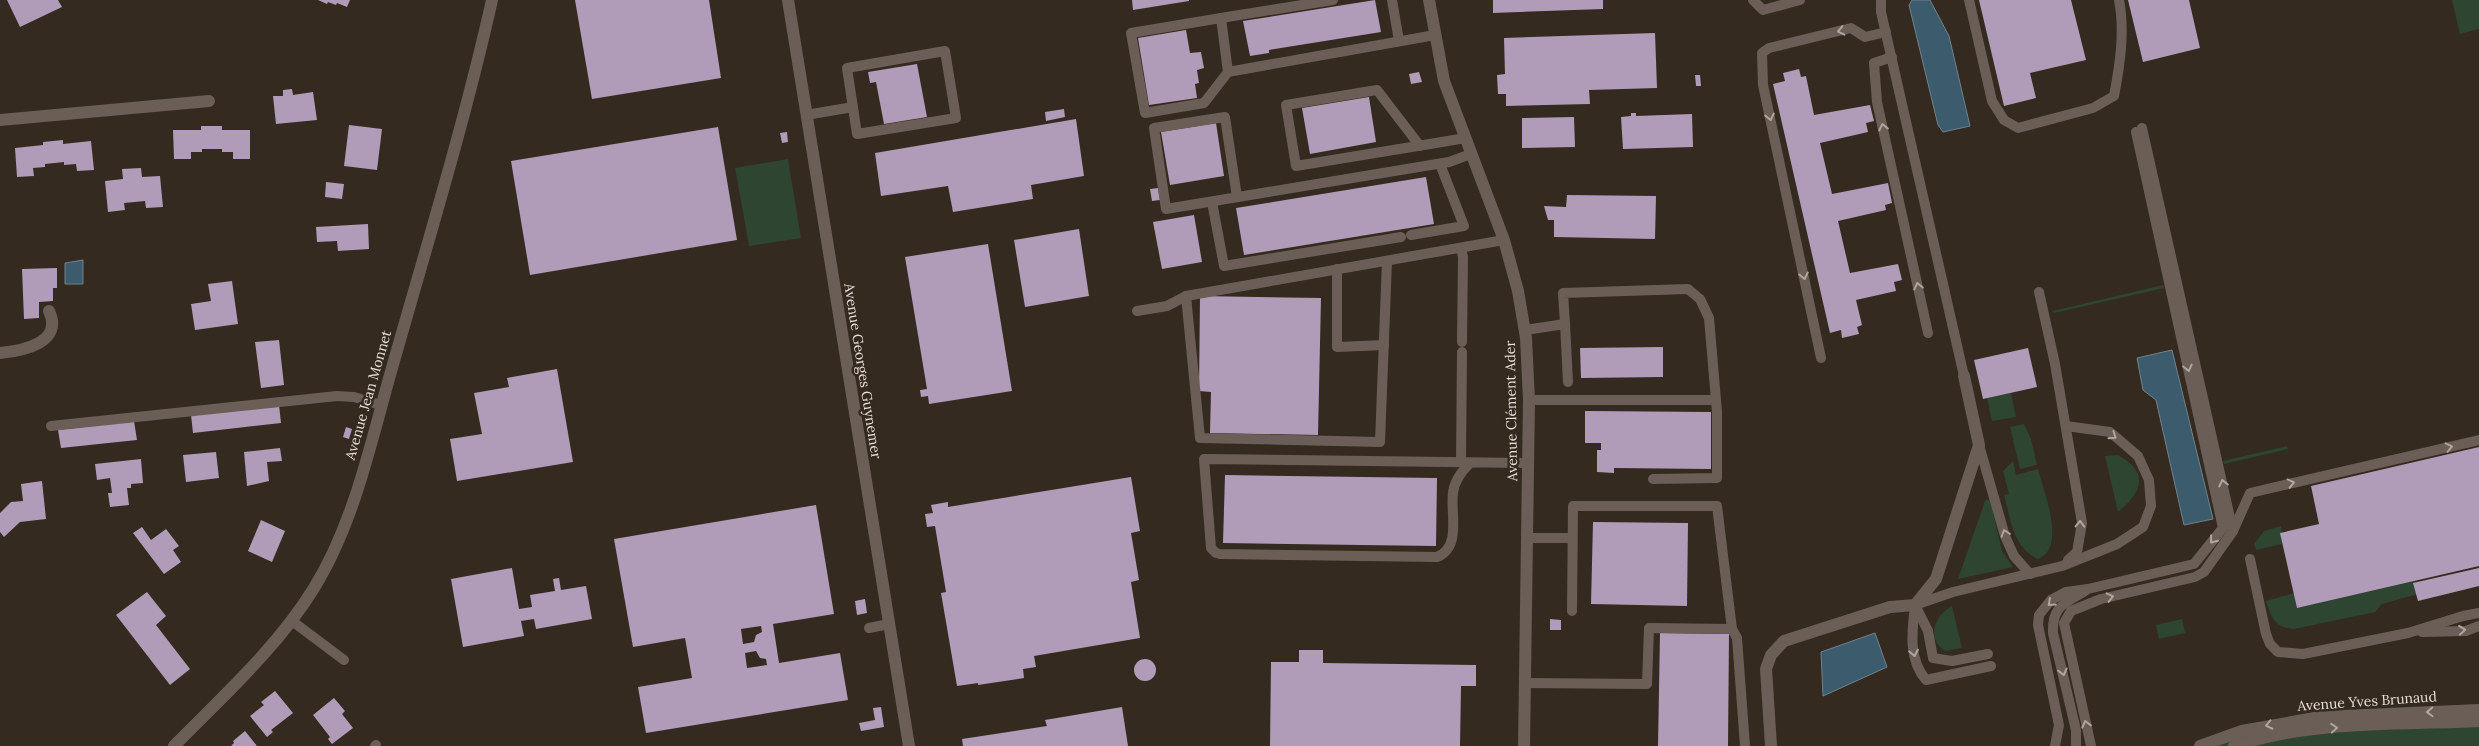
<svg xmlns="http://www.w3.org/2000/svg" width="2479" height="746" font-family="Lora,serif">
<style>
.green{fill:#2e4531}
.water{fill:#3c5b6c;stroke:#6f838d}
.building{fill:#b09cb8;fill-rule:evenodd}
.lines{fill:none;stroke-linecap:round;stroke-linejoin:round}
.lane{stroke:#6b5e56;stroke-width:10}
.street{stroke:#6b5e56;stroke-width:12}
.oneway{stroke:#afa69e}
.labels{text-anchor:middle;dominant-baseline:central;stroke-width:5;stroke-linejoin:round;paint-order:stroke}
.street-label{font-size:14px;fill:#e7e0d9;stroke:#342a1f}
</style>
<rect width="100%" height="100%" fill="#342a1f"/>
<g class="green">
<polygon points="2452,0 2479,0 2479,29 2460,34"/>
<polygon points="788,159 801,238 749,246 735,168"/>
<polygon points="2163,285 2164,288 2151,291 2054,313 2053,311"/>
<polygon points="2011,393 2016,417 1992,421 1987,398"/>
<polygon points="2024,424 2031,439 2037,465 2020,469 2010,427"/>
<polygon points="2287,446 2288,449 2224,464 2223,461"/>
<path d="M2118,455C2149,472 2143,492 2118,512L2105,456Z"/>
<path d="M2013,461L2016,475L2038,469C2044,493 2067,547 2038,559C2013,547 2011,521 2004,495L2009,494L2003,471Z"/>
<polygon points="1990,499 2002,551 2013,567 1958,579 1985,501"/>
<polygon points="2281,526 2282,544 2256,550 2254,544 2264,531"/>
<path d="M2415,581L2418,594L2382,604L2375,612L2294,629C2275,628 2271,617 2266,601L2294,593L2297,608Z"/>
<path d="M1952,606L1962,648L1945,651C1926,638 1934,616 1952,606Z"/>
<polygon points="2182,619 2185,633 2159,639 2156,625"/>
<polygon points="2479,716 2479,746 2214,746 2248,734"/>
</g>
<g class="water">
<polygon points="1912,0 1930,0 1949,36 1970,126 1943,132 1938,125 1909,5"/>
<polygon points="83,260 83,284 65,284 65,263"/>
<polygon points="2172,350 2213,519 2184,525 2156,400 2143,390 2137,358"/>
<polygon points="1875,633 1887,667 1823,696 1821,652"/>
</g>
<g class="building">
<polygon points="7,0 58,0 62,7 20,27"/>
<polygon points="318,0 350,0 347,7 337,3 336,5 328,2 327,4"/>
<polygon points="575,0 709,0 721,78 592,99"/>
<polygon points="1132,0 1189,0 1189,1 1133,10"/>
<polygon points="1375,0 1381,32 1269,50 1269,53 1250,56 1243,21"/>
<polygon points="1493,0 1603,0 1603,9 1493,13"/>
<polygon points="1979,0 2071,0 2086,60 2030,73 2036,98 2004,106"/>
<polygon points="2128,0 2189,0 2200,48 2143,62"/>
<polygon points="1186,30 1190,53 1201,52 1204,68 1197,70 1199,83 1195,84 1197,98 1149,105 1138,38"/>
<polygon points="1655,33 1657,88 1589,90 1590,104 1506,106 1506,94 1498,94 1497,75 1505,74 1504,38"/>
<polygon points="917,64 927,117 884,124 876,82 870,83 868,72"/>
<polygon points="1799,69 1801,77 1806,76 1814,115 1870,105 1874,121 1866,123 1868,132 1820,143 1832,194 1888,183 1892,203 1885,205 1886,210 1838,221 1850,273 1898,264 1902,280 1894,282 1896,291 1856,300 1862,325 1857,327 1859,334 1842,338 1841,330 1830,333 1773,84 1785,81 1783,73"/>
<polygon points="1419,72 1422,82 1411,84 1409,74"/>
<polygon points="1695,75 1700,75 1701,86 1696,86"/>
<polygon points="292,89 293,95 313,92 317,120 276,124 273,96 283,96 283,90"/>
<polygon points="1369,97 1376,142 1310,154 1302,108"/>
<polygon points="1064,109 1065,117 1046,121 1045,112"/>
<polygon points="1631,113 1636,113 1636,116 1692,114 1693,147 1623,149 1621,117 1631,116"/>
<polygon points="1574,117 1575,147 1522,148 1522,118"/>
<polygon points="1076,119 1084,176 1031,185 1033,199 953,212 948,186 881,196 875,153"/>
<polygon points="1216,123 1224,176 1170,185 1161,132"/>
<polygon points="349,125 382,129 377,170 344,166"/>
<polygon points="201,126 222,126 222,130 250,130 250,159 233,159 233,152 222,152 222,149 202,149 202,152 191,152 191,159 174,159 173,130 201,130"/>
<polygon points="718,127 737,240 530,275 511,161"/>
<polygon points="787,132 788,142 782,143 780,133"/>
<polygon points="63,140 63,144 91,141 94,170 77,171 76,164 64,165 64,162 45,164 45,167 33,168 34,176 17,177 15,148 43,145 43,142"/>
<polygon points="141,168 142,177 160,176 163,207 146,208 145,201 124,203 125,210 108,212 105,181 123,179 122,169"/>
<polygon points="1426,177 1434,224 1244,255 1236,208"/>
<polygon points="326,182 344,184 342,199 325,197"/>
<polygon points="1158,188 1160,200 1152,201 1150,189"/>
<polygon points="1567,195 1656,196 1655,239 1554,237 1554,220 1548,220 1544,206 1566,207"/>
<polygon points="1194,215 1202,262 1162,269 1153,222"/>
<polygon points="368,224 369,249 338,251 337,241 317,242 316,227"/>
<polygon points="1079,229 1089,296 1025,307 1014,240"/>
<polygon points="988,244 1012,391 929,404 928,396 921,397 920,390 927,389 905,257"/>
<polygon points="57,268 57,288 53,288 53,301 39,302 39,318 24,319 22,269"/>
<polygon points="232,281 238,324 195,330 191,304 211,301 208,284"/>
<polygon points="1200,296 1321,298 1318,435 1210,433 1211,392 1199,391"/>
<polygon points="279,340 284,385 261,388 255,342"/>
<polygon points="1663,347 1663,377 1581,378 1580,348"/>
<polygon points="2028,348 2037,387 1983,399 1974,360"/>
<polygon points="557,369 573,462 457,481 450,439 482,434 474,393 509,387 507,378"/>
<polygon points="279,405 281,423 193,433 191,415"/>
<polygon points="1585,411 1711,412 1711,469 1614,468 1614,473 1597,472 1597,450 1601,450 1601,443 1585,443"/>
<polygon points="134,421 137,440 61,448 58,430"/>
<polygon points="346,427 352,429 349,439 343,437"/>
<polygon points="2479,447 2479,566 2297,608 2280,533 2319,524 2311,486"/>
<polygon points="280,448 282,461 267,462 269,481 247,486 244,452"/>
<polygon points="216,452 219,478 186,482 183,455"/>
<polygon points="141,459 143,483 131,484 131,488 127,488 129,505 110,507 108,493 112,493 110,478 97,480 95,464"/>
<polygon points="1225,475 1437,478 1436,546 1223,543"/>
<polygon points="1131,477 1140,531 1131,533 1139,580 1131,582 1140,638 1034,656 1036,667 1023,669 1024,678 978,685 978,683 957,686 941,593 946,592 935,526 927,527 925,514 933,513 931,505 948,502 948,507"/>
<polygon points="42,481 46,519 20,522 4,537 0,532 0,513 11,502 23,501 21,484"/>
<path d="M816,505L834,614L773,624L779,663L840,653L848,700L646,733L638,687L692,678L685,638L633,647L614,539ZM761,626L762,632L756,635L754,642L743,644L741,629ZM756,651L760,658L766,659L767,665L747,668L745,653Z"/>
<polygon points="261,520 285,531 272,562 248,551"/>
<polygon points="1593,522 1688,523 1687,606 1591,604"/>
<polygon points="142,527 151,540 166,529 179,546 173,550 181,562 164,574 133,533"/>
<polygon points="512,568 519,609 532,607 530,595 555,591 553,579 559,578 561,590 586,586 592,619 536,629 534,619 521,621 524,636 463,647 451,579"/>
<polygon points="2479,568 2479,586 2418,601 2413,583"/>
<polygon points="147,592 166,616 156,625 190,669 170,685 116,615"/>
<polygon points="865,599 867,613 857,615 855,601"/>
<polygon points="1550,619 1561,620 1561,630 1550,630"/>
<polygon points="1660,633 1729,634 1728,746 1658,746"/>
<polygon points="1299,650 1323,650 1323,663 1476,665 1476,686 1461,686 1460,746 1270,746 1271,662 1299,662"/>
<circle cx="1145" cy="670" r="11"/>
<polygon points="275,691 293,713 271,730 273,732 267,737 250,716 264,705 261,702"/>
<polygon points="334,698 345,711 342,714 353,728 332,744 328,739 330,737 313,715"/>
<polygon points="881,707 884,727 861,731 859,723 875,720 873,708"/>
<polygon points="1122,707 1128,746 963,746 962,739 1047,726 1045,720"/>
<polygon points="245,731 257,746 231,746 234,743 233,741"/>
</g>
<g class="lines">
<g class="lane">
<polyline points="1392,0 1399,41"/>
<polyline points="1753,0 1763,10 1800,0"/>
<polyline points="1881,0 1881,12 1964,376"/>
<path d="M1969,0L1992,101L2004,120L2018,128L2093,108L2114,96C2120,65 2125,31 2119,0"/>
<polyline points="1221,18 1333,0"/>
<polygon points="945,51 956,118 857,134 847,68"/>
<polyline points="1892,57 1874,63 1877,102 1928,333"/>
<polyline points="1228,72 1204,103 1145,113 1131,33 1221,18 1228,72 1435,35"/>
<polyline points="806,115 853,107"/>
<polyline points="1420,146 1377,90 1286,105 1296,166 1442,142 1465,138"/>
<polyline points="1237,197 1225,117 1154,128 1166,209 1449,162 1471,154"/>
<polyline points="1212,202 1224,266 1401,237"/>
<polyline points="1411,235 1464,226 1440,164"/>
<polyline points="1461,248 1463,257 1462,342"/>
<polyline points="1337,269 1337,347 1384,345"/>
<polyline points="2039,292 2055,364 2082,523 2077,552 2068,560"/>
<polyline points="1186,296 1200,438 1380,442 1387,261"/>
<polyline points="1137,311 1167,306 1186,296 1504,240"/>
<polyline points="1565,324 1563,293 1688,289 1700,299 1709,318 1717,412 1717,478 1653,479"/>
<polyline points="1525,330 1565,324 1568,382"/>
<polyline points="1821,358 1763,85 1762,53 1769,48 1851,28 1865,37 1886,32"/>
<polyline points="1529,400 1715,400"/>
<polyline points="51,426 337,396 354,397 381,405"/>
<polyline points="1979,445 2005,536 2014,556 2030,574"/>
<polyline points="1461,462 1462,352"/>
<path d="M1470,463C1462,471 1454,481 1453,493C1450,512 1462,547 1437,557L1220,554L1216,553L1211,548L1204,459L1528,463"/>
<polyline points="2233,531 2250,493 2479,440"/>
<polyline points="1527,538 1572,538"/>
<polyline points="2250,559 2266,634 2270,644 2278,652 2303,654 2408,633 2463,616 2479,613"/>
<polyline points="1915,605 1953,592 2062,566 2117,544 2143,527 2151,506 2149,480 2138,456 2110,432 2066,426"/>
<path d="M1915,605C1912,631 1908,659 1926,680L1991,666"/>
<polyline points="1915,605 1928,631 1933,658 1952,661 1988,654"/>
<polyline points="292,621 344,660"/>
<polyline points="869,628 889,624"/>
<polyline points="1732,629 1737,638 1745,746"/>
<polyline points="2422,632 2466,631 2479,626"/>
<polyline points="1525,683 1647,684 1649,628 1732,629 1717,506 1573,506 1572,611"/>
<polyline points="375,746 376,745"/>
<polyline points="2055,746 2059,725 2038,625 2039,615 2051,600 2066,592 2088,589 2194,564 2223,528 2136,132"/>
<path d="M2076,746V730L2053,633C2052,606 2064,604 2085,591"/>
<polyline points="2091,746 2064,623 2071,611 2101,599 2195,577 2204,572 2233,531 2142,128"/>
</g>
<g class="street">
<polyline points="788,0 909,746"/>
<polyline points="1429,0 1444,81 1504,240 1518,291 1526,338 1529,400 1524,746"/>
<polyline points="0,120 209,101"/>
<path d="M0,353C22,351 64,343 49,311"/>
<path d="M174,746C223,696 277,648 314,588C356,520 372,436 394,361C428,241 465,121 492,0"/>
<polyline points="1771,746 1766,669 1771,655 1784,641 1890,607 1915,605 1936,579 1979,445 1964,376"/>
<polyline points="2200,746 2242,731 2320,717 2479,710"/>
<path d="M2234,746C2311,720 2399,725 2479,721"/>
</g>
</g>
<defs><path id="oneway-chevron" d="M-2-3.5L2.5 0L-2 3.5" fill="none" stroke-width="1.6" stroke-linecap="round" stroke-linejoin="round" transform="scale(1.25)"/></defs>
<g class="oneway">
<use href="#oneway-chevron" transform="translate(1841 31) rotate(167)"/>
<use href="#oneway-chevron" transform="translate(1770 117) rotate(78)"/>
<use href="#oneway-chevron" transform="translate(1883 127) rotate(-102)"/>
<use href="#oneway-chevron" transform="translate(1804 276) rotate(78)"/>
<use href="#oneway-chevron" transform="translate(1918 286) rotate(-102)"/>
<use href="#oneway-chevron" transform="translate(2188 368) rotate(77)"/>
<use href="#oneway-chevron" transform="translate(2113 436) rotate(34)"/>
<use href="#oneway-chevron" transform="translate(2449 447) rotate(-13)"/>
<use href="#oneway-chevron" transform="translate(2223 483) rotate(-102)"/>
<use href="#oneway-chevron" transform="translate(2291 483) rotate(-13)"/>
<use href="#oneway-chevron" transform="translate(2080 524) rotate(-89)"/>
<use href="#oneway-chevron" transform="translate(2005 533) rotate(-108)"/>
<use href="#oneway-chevron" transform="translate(2213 540) rotate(129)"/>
<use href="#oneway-chevron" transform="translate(2110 597) rotate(-13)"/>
<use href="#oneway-chevron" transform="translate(2051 603) rotate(138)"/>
<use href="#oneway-chevron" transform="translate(2462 630) rotate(-6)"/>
<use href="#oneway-chevron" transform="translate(1914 653) rotate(79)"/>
<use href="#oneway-chevron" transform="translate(2063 672) rotate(76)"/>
<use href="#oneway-chevron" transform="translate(2430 712) rotate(178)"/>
<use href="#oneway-chevron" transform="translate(2086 724) rotate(-104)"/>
<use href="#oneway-chevron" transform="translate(2269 725) rotate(168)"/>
<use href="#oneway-chevron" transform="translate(2334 728) rotate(-4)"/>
</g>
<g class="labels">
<g class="street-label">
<text transform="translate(863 371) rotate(81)">Avenue Georges Guynemer</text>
<text transform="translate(368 395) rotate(-74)">Avenue Jean Monnet</text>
<text transform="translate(1511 411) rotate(-91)">Avenue Clément Ader</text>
<text transform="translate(2367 701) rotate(-4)">Avenue Yves Brunaud</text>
</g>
</g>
</svg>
